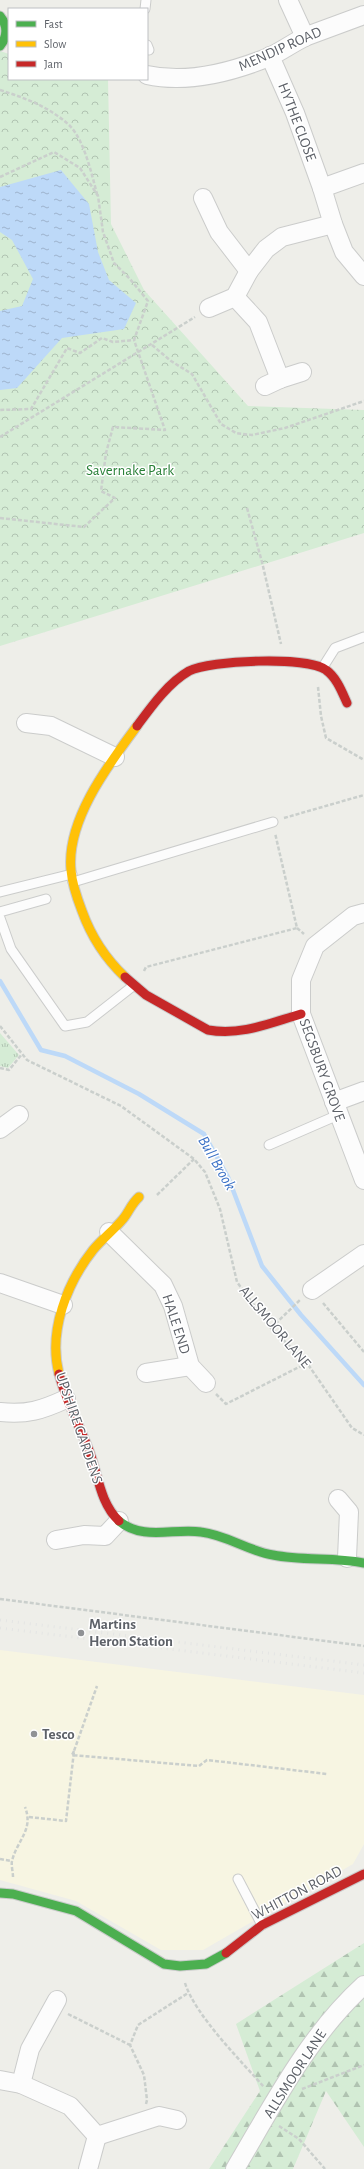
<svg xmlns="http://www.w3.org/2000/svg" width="364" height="2169" font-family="'Alegreya Sans',sans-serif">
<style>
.commercial{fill:#f7f5e2}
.grass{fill:url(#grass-tufts)}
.forest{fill:url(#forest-firs)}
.park{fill:url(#park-crowns)}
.water{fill:url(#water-ripples)}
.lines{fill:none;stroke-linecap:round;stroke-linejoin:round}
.stream{stroke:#bdd9f8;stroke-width:4.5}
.lane-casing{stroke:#cbcccb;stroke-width:11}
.street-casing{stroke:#cbcccb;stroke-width:20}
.fast-casing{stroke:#cacbcb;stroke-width:11}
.slow-casing{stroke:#cacbcb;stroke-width:11}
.jam-casing{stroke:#cacbcb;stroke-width:11}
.path{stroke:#cacfcc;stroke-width:2.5;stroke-dasharray:4 2;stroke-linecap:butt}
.lane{stroke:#fcfcfc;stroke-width:9}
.street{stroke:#fcfcfc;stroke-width:18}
.fast{stroke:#4caf50;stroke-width:9}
.slow{stroke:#ffc107;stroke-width:9}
.jam{stroke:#c62828;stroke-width:9}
.rail{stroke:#e4e5e4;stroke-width:3;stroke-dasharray:1 5;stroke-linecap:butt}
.poi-dot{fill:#909295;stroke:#fff;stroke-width:1.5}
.labels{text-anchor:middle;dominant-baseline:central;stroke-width:3;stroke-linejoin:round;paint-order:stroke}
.street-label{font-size:15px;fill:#5d6168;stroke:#fff}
.park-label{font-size:15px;fill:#2a8138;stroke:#fff}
.poi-label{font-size:15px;font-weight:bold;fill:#5d6168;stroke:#fff;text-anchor:start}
.water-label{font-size:16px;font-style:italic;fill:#3b71c6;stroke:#fff}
</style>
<defs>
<pattern id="grass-tufts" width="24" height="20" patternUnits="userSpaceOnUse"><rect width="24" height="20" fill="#d5ecd5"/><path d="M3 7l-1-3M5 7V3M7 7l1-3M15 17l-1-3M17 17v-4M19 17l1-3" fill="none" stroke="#b0c3b1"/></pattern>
<pattern id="forest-firs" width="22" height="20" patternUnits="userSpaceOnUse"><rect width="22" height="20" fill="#d5ecd5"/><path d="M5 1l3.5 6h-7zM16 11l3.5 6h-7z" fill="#b0c3b1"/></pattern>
<pattern id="park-crowns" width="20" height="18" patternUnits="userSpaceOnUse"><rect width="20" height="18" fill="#d5ecd5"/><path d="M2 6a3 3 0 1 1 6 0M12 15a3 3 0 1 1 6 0" fill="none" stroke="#b0c3b1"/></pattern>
<pattern id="water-ripples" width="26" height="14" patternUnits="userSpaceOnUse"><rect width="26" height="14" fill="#bdd9f8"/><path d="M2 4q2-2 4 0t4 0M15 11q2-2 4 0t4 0" fill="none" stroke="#9db3cd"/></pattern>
</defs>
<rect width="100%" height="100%" fill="#eeeee9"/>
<polygon class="commercial" points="0,1650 364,1695 364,1844 353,1864 203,1950 161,1950 76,1901 0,1880"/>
<polygon class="grass" points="0,1033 19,1055 8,1068 0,1066"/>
<polygon class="forest" points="364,1943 364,2147 326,2091 293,2169 209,2169 260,2091 236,2024"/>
<polygon class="park" points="0,51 9,54 9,79 108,79 111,224 144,290 248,406 364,410 364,533 0,646"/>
<polygon class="water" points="61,170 89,204 98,252 109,280 136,303 124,329 62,338 17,388 0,390 0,311 22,306 33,279 12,240 0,232 0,187"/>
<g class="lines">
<polyline class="stream" points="0,981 41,1050 65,1056 139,1094 204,1134 228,1177 262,1266 301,1315 364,1385"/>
<defs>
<g id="lane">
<polyline points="145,9 146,0"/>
<polyline points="147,45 149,50"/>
<polyline points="323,667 335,648 364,637"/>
<polyline points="73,882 273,822"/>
<polyline points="0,892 72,874"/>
<polyline points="0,912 46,899"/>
<polyline points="0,918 11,949 65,1026 87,1022 133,986"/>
<polyline points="269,1145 338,1115"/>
<polyline points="238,1879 262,1925"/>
</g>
<g id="street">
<polyline points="288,0 305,37"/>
<polyline points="270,56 295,113 322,188 333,224 344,252 364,276"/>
<path d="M147,75C187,84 232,72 269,57C282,51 294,42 307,36C326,29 345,22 364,15"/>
<polyline points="322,188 364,173"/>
<polyline points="203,198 219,232 249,271"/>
<polyline points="235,297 258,322 280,379"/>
<polyline points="209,308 235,297 249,271 266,249 282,237 333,224"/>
<polyline points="265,386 280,379 302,372"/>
<polyline points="26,723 51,726 115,757"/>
<polyline points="364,913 353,916 315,946 301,980 301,1014 364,1180"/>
<polyline points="334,1102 364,1091"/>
<polyline points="0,1129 19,1115"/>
<polyline points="109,1232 163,1285 173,1306 190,1366 206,1383"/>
<polyline points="0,1283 63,1305"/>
<polyline points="312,1290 364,1254"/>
<polyline points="146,1373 190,1366"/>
<path d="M0,1412C27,1415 42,1410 66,1399"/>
<polyline points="338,1499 349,1512 347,1558"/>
<polyline points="56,1540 84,1535 105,1536 119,1521"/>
<polyline points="0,2080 21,2084 70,2106 97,2136 159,2116 177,2120"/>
<polyline points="21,2084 30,2049 57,2000"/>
<polyline points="88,2169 97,2136"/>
<path d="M235,2169C273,2105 308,2036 364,1985"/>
</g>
<g id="fast">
<path d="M0,16C8,26 8,36 0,46"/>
<path d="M119,1521C143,1541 173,1528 201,1532C227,1535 248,1551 273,1555C303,1561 334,1557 364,1563"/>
<polyline points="0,1893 13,1894 76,1911 164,1964 180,1966 206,1964 226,1953"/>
</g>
<g id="slow">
<path d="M125,977C106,959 91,936 82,911C77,898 72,884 71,870C66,820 109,764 137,726"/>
<path d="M59,1374C48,1331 67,1283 93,1250C102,1239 114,1230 123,1219C129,1212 131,1204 139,1197"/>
</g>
<g id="jam">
<path d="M137,726C151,707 168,683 189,671C210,660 308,656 326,670C337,678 342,692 347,703"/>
<path d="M125,977L146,995L208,1030C241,1036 270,1023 301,1014"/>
<path d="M59,1374C66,1400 78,1423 88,1448C98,1472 99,1502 119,1521"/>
<polyline points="226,1953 262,1925 364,1874"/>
</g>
</defs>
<use href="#lane" class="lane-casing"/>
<use href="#street" class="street-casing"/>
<use href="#fast" class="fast-casing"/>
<use href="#slow" class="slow-casing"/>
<use href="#jam" class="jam-casing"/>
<g class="path">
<path d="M0,90C25,98 50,107 70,126C84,140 92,175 97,194"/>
<polyline points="0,177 54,152 80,168 98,196 103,232 114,263 130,279 148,301 134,340 113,342 102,338 80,353 67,348 31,409 0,410"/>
<polyline points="152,345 171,361 192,374 221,424 236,433 252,435 285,428 364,401"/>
<polyline points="0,437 195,317"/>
<polyline points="247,508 262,562 281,644"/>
<polyline points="0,518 84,527 115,498 101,491 106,453 113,427 165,430 134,340"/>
<polyline points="318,687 321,716 326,738 364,760"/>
<polyline points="284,818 364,795"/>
<polyline points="297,928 304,934"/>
<polyline points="144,971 146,967 297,928 275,833"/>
<polyline points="0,1026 27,1060 121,1106 194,1159 205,1172 220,1209 237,1282 271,1328 307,1363 352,1428 364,1435"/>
<polyline points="0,1068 9,1070 22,1054"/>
<polyline points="157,1195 194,1159"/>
<polyline points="323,1303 364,1352"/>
<polyline points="271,1328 300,1300"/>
<polyline points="216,1394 226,1404 307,1363"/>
<polyline points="0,1599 364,1646"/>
<polyline points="74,1751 72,1755 199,1766 207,1760 327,1774"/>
<polyline points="29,1817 66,1821 74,1751 97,1686"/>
<polyline points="0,1859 12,1861"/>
<path d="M13,1877C13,1872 11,1865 12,1861C17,1840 34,1830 25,1807"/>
<path d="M185,1983C195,2015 241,2061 264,2087"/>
<polyline points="68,2014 130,2045"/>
<polyline points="302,2089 364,2065"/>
<polyline points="146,2104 147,2100 144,2075 130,2045 138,2025 188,1993"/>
<polyline points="279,2126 299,2139 325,2169"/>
</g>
<use href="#lane" class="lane"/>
<use href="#street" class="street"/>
<use href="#fast" class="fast"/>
<use href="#slow" class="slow"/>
<use href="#jam" class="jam"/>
<g class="rail">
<polyline points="0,1620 364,1665"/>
<polyline points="0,1628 364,1673"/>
</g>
</g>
<g class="poi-dot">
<circle cx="81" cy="1633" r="4"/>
<circle cx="34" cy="1734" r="4"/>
</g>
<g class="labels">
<g class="street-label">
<text transform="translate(280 49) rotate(-24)">MENDIP ROAD</text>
<text transform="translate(297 122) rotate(69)">HYTHE CLOSE</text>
<text transform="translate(322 1070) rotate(70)">SEGSBURY GROVE</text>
<text transform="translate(176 1324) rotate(72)">HALE END</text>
<text transform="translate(275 1327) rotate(50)">ALLSMOOR LANE</text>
<text transform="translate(79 1428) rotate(71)">UPSHIRE GARDENS</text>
<text transform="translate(297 1893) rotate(-28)">WHITTON ROAD</text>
<text transform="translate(295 2074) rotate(-57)">ALLSMOOR LANE</text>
</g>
<g class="park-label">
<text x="130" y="470">Savernake Park</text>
</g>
<g class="poi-label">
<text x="89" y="1624">Martins<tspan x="89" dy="17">Heron Station</tspan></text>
<text x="42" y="1734">Tesco</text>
</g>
<g class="water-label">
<text transform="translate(217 1163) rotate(60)">Bull Brook</text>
</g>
</g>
<rect x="8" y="8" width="140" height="72" fill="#ffffff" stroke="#bec0c3"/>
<rect x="16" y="21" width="20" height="6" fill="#4caf50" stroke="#bec0c3"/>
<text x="44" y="28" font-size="12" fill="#5d6168">Fast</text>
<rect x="16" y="41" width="20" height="6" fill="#ffc107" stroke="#bec0c3"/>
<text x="44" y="48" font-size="12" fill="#5d6168">Slow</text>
<rect x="16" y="61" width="20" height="6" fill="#c62828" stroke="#bec0c3"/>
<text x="44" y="68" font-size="12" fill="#5d6168">Jam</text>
</svg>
